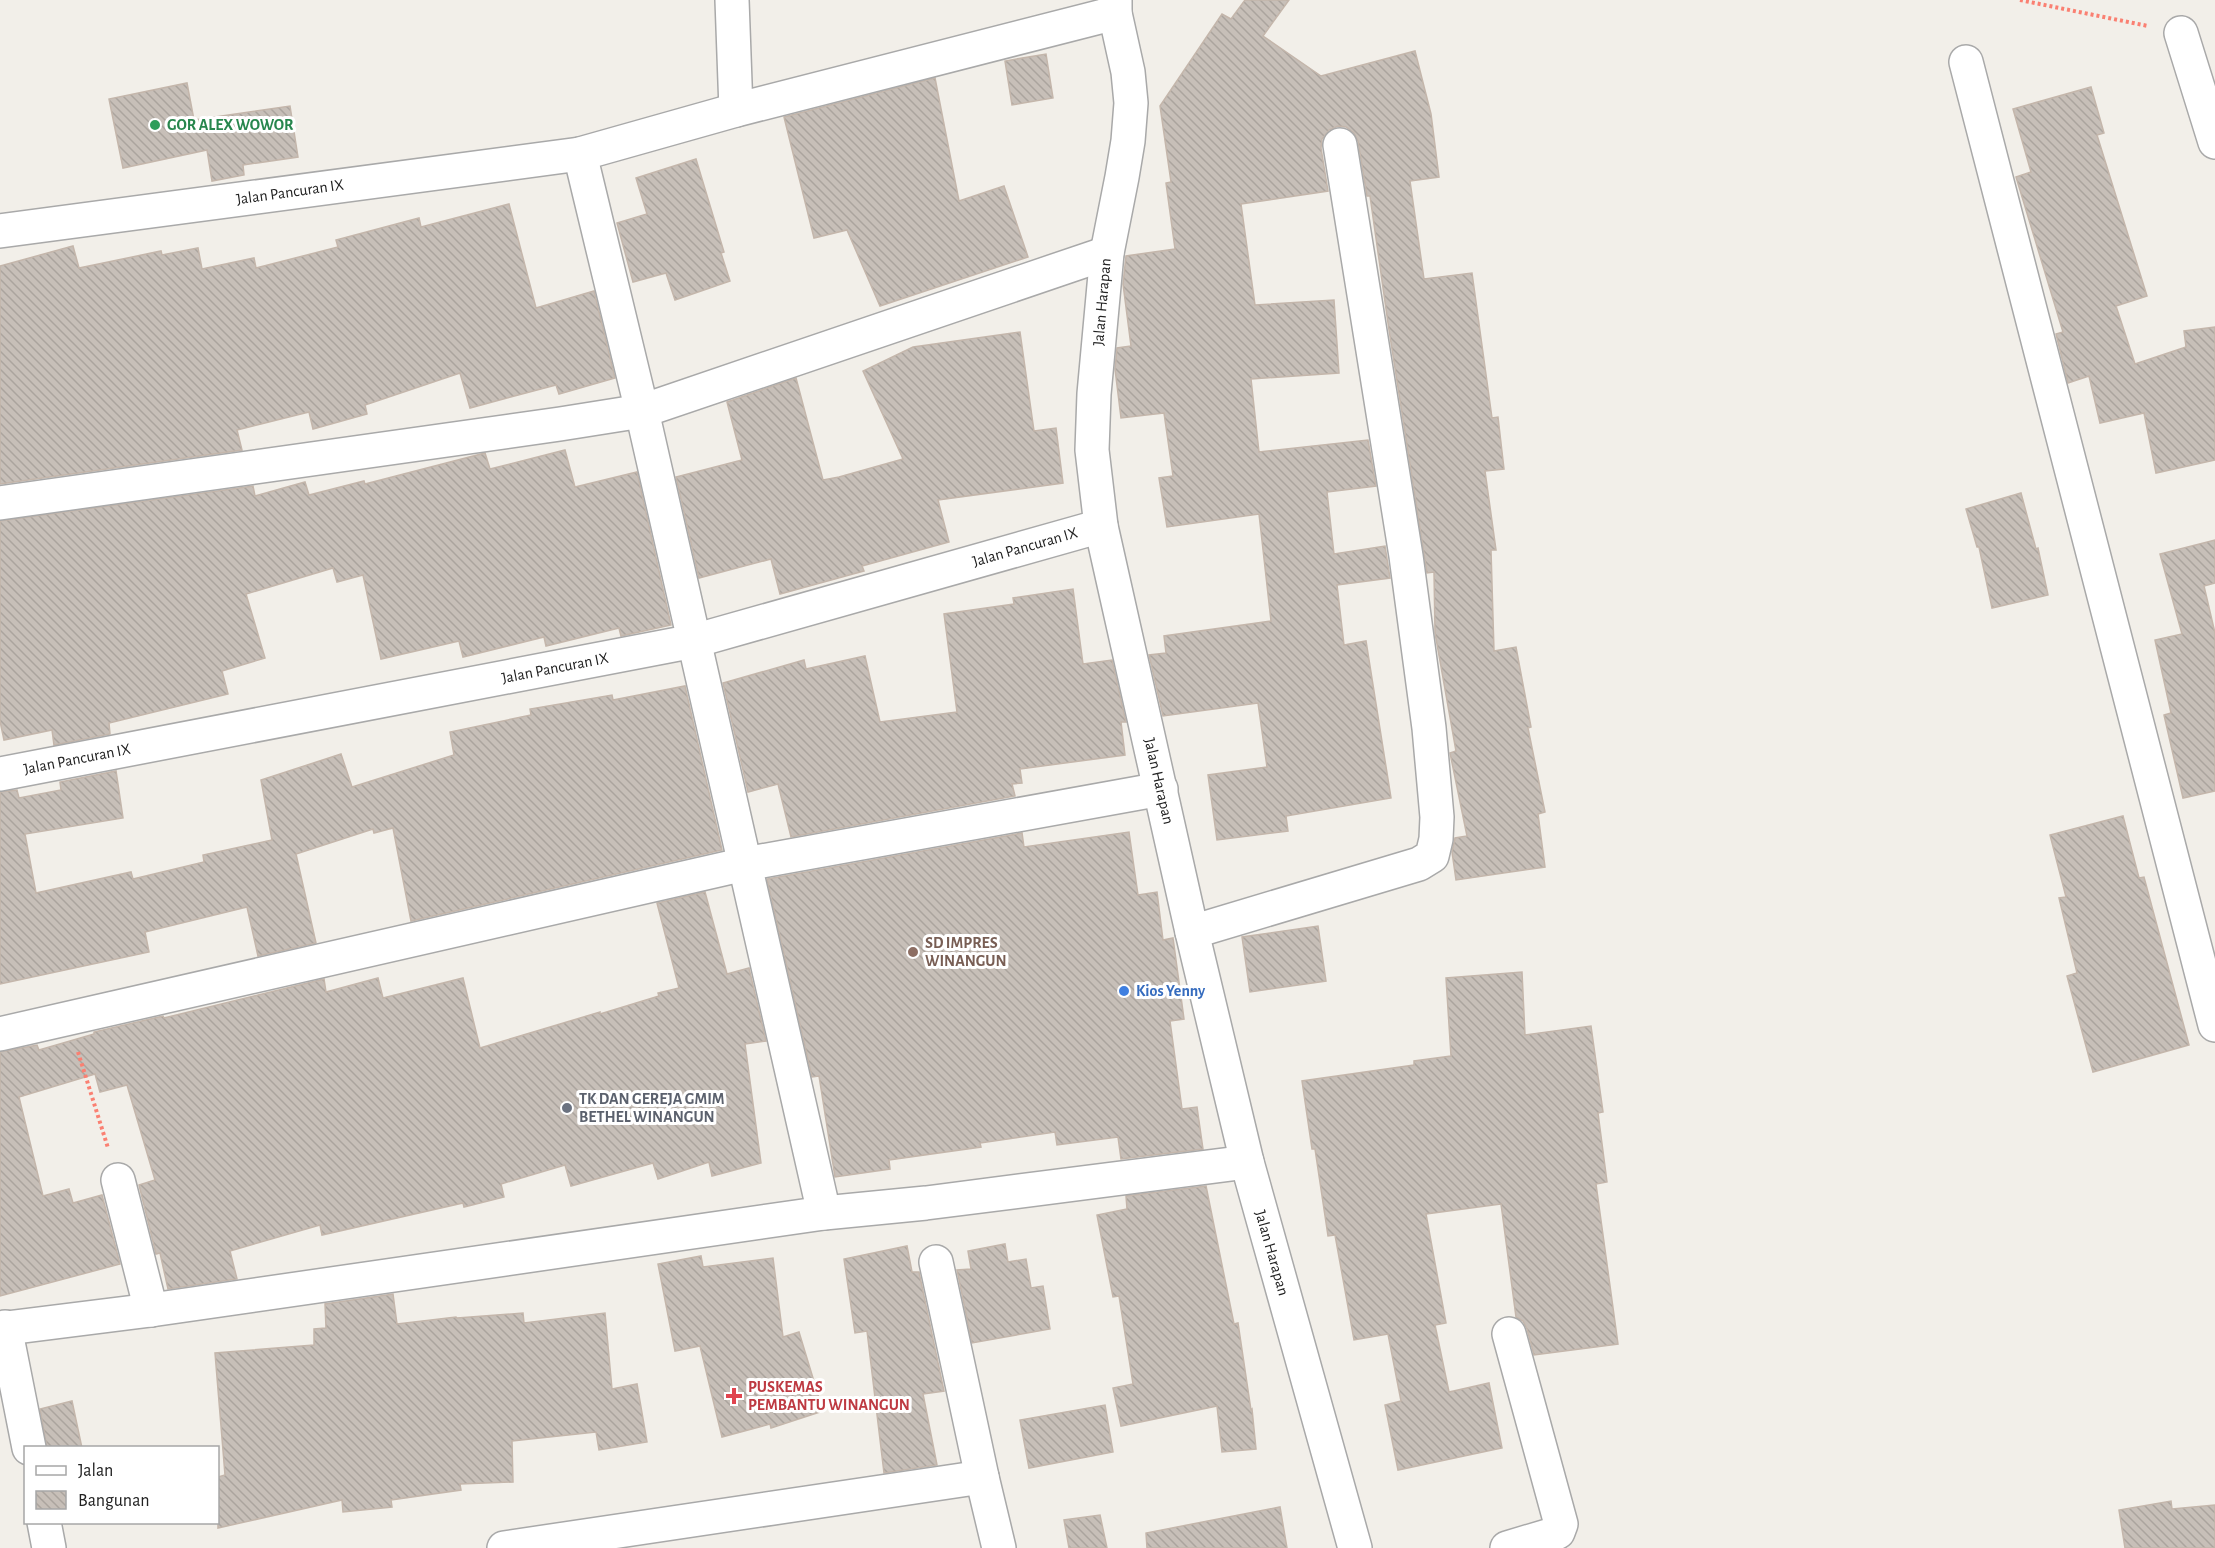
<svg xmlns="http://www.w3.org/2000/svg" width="2215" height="1548" font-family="'Alegreya Sans',sans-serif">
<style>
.building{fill:url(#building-back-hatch);stroke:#c4b6ab;stroke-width:1.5}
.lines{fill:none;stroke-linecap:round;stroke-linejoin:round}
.minor-casing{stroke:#a9a9a9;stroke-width:36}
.path{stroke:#fa8072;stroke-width:4;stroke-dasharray:3 3;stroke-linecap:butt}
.minor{stroke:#fff;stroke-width:33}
.leisure-dot{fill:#2e9e5b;stroke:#fff;stroke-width:2}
.education-dot{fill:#8d6e63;stroke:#fff;stroke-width:2}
.shop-dot{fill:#3f7fe0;stroke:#fff;stroke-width:2}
.worship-dot{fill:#6b7280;stroke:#fff;stroke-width:2}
.health-dot{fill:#e0444e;stroke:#fff;stroke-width:2}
.labels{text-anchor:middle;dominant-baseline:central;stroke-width:6;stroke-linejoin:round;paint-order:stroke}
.leisure-label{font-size:16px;font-weight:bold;fill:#27864d;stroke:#fff;text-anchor:start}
.street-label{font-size:16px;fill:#222;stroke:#fff}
.education-label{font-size:16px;font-weight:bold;fill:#785e54;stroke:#fff;text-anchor:start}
.shop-label{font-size:16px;font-weight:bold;fill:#366cbe;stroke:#fff;text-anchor:start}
.worship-label{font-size:16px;font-weight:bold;fill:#5b616d;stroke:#fff;text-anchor:start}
.health-label{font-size:16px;font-weight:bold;fill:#be3a42;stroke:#fff;text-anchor:start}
</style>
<defs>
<pattern id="building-back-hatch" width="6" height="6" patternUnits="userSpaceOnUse" patternTransform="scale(1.5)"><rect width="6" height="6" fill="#c7bfb8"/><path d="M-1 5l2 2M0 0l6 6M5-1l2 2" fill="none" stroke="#aba49e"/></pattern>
</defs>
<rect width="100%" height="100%" fill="#f2efe9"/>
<g class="building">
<polygon points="1245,0 1289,0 1263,36 1321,76 1415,51 1431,114 1439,177 1410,181 1424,279 1472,273 1492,418 1498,417 1504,469 1485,471 1496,550 1491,550 1494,651 1516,647 1531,727 1528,728 1545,812 1538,814 1545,867 1456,880 1452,852 1455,838 1467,836 1450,753 1456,751 1435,633 1434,572 1427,573 1389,330 1370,196 1367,196 1358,141 1354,133 1346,127 1338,126 1329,130 1322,139 1321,148 1328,191 1241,204 1255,305 1334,300 1339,373 1251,379 1259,452 1368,440 1376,486 1327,492 1334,554 1385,546 1390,578 1337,585 1344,645 1366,641 1391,798 1286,816 1288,831 1217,840 1208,775 1267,767 1258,703 1163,716 1149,655 1166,653 1164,636 1271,621 1259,514 1167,527 1159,478 1173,476 1164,413 1121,418 1115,369 1117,348 1131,346 1123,284 1126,256 1175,249 1166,183 1171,182 1160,106 1222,14 1231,19"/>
<polygon points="1046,54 1053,98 1012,105 1005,61"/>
<polygon points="935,78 959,201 1004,186 1028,257 880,306 847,230 814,238 784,117"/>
<polygon points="187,83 194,120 290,106 298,157 243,165 244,175 212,181 207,150 123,168 109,99"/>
<polygon points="2091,87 2104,133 2097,135 2147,296 2116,306 2135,364 2186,347 2184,331 2215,327 2215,460 2156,473 2144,413 2100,423 2089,376 2068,383 2056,334 2063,332 2016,177 2031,172 2013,109"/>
<polygon points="696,159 724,252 721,253 730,281 675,300 666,273 633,282 617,223 647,214 636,178"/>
<polygon points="509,204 536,308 594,291 615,378 559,394 556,385 470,408 460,373 365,405 367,414 313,429 309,412 237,430 242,450 0,484 0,266 73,246 79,268 161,251 162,255 198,248 202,269 254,258 256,268 338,247 336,240 419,218 421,227"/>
<polygon points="1020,332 1034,431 1056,428 1063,483 938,500 949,542 862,566 864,571 780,594 771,559 699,578 676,477 742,460 727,402 796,378 823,480 839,477 903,459 863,371 913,347"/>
<polygon points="565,450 575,487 637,472 671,625 621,636 619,628 546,646 544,637 463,657 459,641 381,659 363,575 337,582 333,568 246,594 265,658 222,671 228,694 109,723 110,734 54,745 52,730 4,740 0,721 0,521 253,486 255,496 305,482 309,495 364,481 365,484 485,453 490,469"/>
<polygon points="2021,493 2036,549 2038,548 2048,595 1992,608 1979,547 1977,547 1966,509"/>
<polygon points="2215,540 2215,583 2204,586 2215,633 2215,791 2183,798 2164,715 2171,713 2155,640 2182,634 2160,554"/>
<polygon points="1073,589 1083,664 1112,660 1126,722 1121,722 1125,755 1020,769 1022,783 1012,784 1015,796 791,837 778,784 748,792 723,683 804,660 806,669 865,656 880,722 957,712 944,614 1014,604 1013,598"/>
<polygon points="685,686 722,850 411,921 393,828 374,833 373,829 296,854 316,943 258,956 247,907 145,932 149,952 0,984 0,792 17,790 19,798 61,790 60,782 116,771 123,818 25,834 36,893 131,872 133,879 204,862 203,855 272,840 261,780 341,754 352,787 454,755 450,732 531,715 530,709 612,695 613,700"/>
<polygon points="2123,816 2139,878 2144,877 2189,1045 2093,1072 2067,976 2077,973 2059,898 2066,897 2050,835"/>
<polygon points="1129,832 1138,895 1157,892 1163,940 1173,938 1184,1019 1170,1021 1182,1109 1197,1107 1203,1149 1121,1159 1118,1137 1057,1145 1055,1132 980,1143 981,1147 889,1160 890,1169 835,1177 819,1076 812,1077 767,879 1022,833 1024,847"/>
<polygon points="705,892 727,974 749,968 766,1041 745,1044 761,1163 712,1176 709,1162 658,1179 653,1163 571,1186 565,1165 501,1184 504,1197 464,1207 463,1203 322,1235 320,1225 230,1251 237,1279 168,1289 160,1253 156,1254 139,1185 155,1180 127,1085 100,1092 95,1074 19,1097 43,1196 69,1189 73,1203 102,1195 120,1264 0,1296 0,1052 37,1045 39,1050 94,1034 94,1032 163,1016 164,1018 324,979 326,992 378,978 383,998 463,978 480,1048 600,1012 600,1014 659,996 658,993 679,988 657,903"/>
<polygon points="1318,926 1326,981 1250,992 1242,937"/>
<polygon points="1522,972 1525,1035 1591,1026 1603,1112 1598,1113 1607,1182 1596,1184 1618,1344 1534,1355 1527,1329 1523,1321 1516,1317 1501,1204 1426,1214 1446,1323 1435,1325 1449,1392 1489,1383 1502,1448 1398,1470 1385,1405 1401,1401 1388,1334 1354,1340 1335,1235 1328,1236 1315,1149 1312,1149 1302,1081 1414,1065 1414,1061 1451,1056 1446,978"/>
<polygon points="1206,1186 1234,1324 1238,1323 1251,1410 1252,1409 1256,1449 1222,1452 1217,1406 1121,1426 1113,1388 1133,1384 1119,1296 1113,1297 1097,1215 1127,1209 1126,1196"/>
<polygon points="1005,1244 1008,1262 1026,1259 1031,1288 1043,1286 1050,1329 972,1343 957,1270 971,1269 968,1251"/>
<polygon points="907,1246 912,1272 919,1272 944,1391 923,1394 937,1465 884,1473 867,1331 855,1333 844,1259"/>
<polygon points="701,1256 703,1267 773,1258 783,1337 799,1332 823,1411 771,1428 770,1424 722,1437 700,1346 675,1351 658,1264"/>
<polygon points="393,1294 397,1324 456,1317 457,1318 523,1313 524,1323 605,1313 612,1389 637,1384 647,1442 599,1450 596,1432 512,1441 513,1482 460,1484 461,1490 391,1500 392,1507 343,1512 342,1500 218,1528 218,1477 225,1475 215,1353 314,1345 314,1329 326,1328 325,1304"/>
<polygon points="72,1401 82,1448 47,1448 40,1409"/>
<polygon points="1105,1405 1113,1452 1029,1468 1020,1420"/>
<polygon points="2171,1501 2172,1509 2215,1505 2215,1548 2125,1548 2119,1510"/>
<polygon points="1280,1507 1287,1548 1147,1548 1146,1533"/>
<polygon points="1100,1515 1107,1548 1069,1548 1064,1520"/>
</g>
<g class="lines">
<defs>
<g id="minor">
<polyline points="732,0 736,110"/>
<polyline points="1115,0 1115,13 1128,72 1131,103 1128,141 1122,177 1107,253 1094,394 1092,450 1101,526 1192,932 1247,1162 1355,1548"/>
<polyline points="2181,33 2215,142"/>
<polyline points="1966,62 2215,1025"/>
<polyline points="0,231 580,154"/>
<polyline points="0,503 560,424 642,411 1107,253"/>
<polyline points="0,774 694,641 1101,526"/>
<polyline points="1192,932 1419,864 1432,856 1436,839 1437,817 1429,728 1406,556 1340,145"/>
<polyline points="0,1034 745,864 1161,789"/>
<polyline points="118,1180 151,1310"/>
<polyline points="824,1213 642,411 580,154 736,110 1115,13"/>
<polyline points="936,1262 982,1477 999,1548"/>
<polyline points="5,1327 29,1448"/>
<polyline points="0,1329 151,1310 824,1213 926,1203 1247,1162"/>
<polyline points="44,1522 49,1548"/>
<polyline points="504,1548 982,1477"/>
<polyline points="1507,1548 1554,1534 1558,1532 1561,1524 1509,1334"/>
</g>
</defs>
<use href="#minor" class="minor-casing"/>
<g class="path">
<polyline points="2020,0 2148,26"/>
<polyline points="78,1052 108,1148"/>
</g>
<use href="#minor" class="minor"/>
</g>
<circle class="leisure-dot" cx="155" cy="125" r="6"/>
<circle class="education-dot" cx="913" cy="952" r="6"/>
<circle class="shop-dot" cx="1124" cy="991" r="6"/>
<circle class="worship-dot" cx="567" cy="1108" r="6"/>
<path class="health-dot" d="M731 1387h6v6h6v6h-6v6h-6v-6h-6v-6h6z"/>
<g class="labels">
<g class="leisure-label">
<text x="167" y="125">GOR ALEX WOWOR</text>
</g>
<g class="street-label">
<text transform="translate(290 192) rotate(-8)">Jalan Pancuran IX</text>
<text transform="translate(1102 302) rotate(-85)">Jalan Harapan</text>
<text transform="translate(1025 547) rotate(-16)">Jalan Pancuran IX</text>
<text transform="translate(555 668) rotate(-11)">Jalan Pancuran IX</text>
<text transform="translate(77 759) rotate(-11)">Jalan Pancuran IX</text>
<text transform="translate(1159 781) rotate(77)">Jalan Harapan</text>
<text transform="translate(1272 1253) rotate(74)">Jalan Harapan</text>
</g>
<g class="education-label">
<text x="925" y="943">SD IMPRES<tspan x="925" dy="18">WINANGUN</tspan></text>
</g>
<g class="shop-label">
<text x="1136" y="991">Kios Yenny</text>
</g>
<g class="worship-label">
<text x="579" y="1099">TK DAN GEREJA GMIM<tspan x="579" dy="18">BETHEL WINANGUN</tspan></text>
</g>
<g class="health-label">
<text x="748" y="1387">PUSKEMAS<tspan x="748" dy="18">PEMBANTU WINANGUN</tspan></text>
</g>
</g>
<rect x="24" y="1446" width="195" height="78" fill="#ffffff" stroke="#a7a7a7" stroke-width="1.5"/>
<rect x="36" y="1466" width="30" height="9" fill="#ffffff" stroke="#a7a7a7" stroke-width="1.5"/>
<text x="78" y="1476" font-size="18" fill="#222222">Jalan</text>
<rect x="36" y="1491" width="30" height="18" fill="url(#building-back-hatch)" stroke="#a7a7a7" stroke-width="1.5"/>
<text x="78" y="1506" font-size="18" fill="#222222">Bangunan</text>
</svg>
